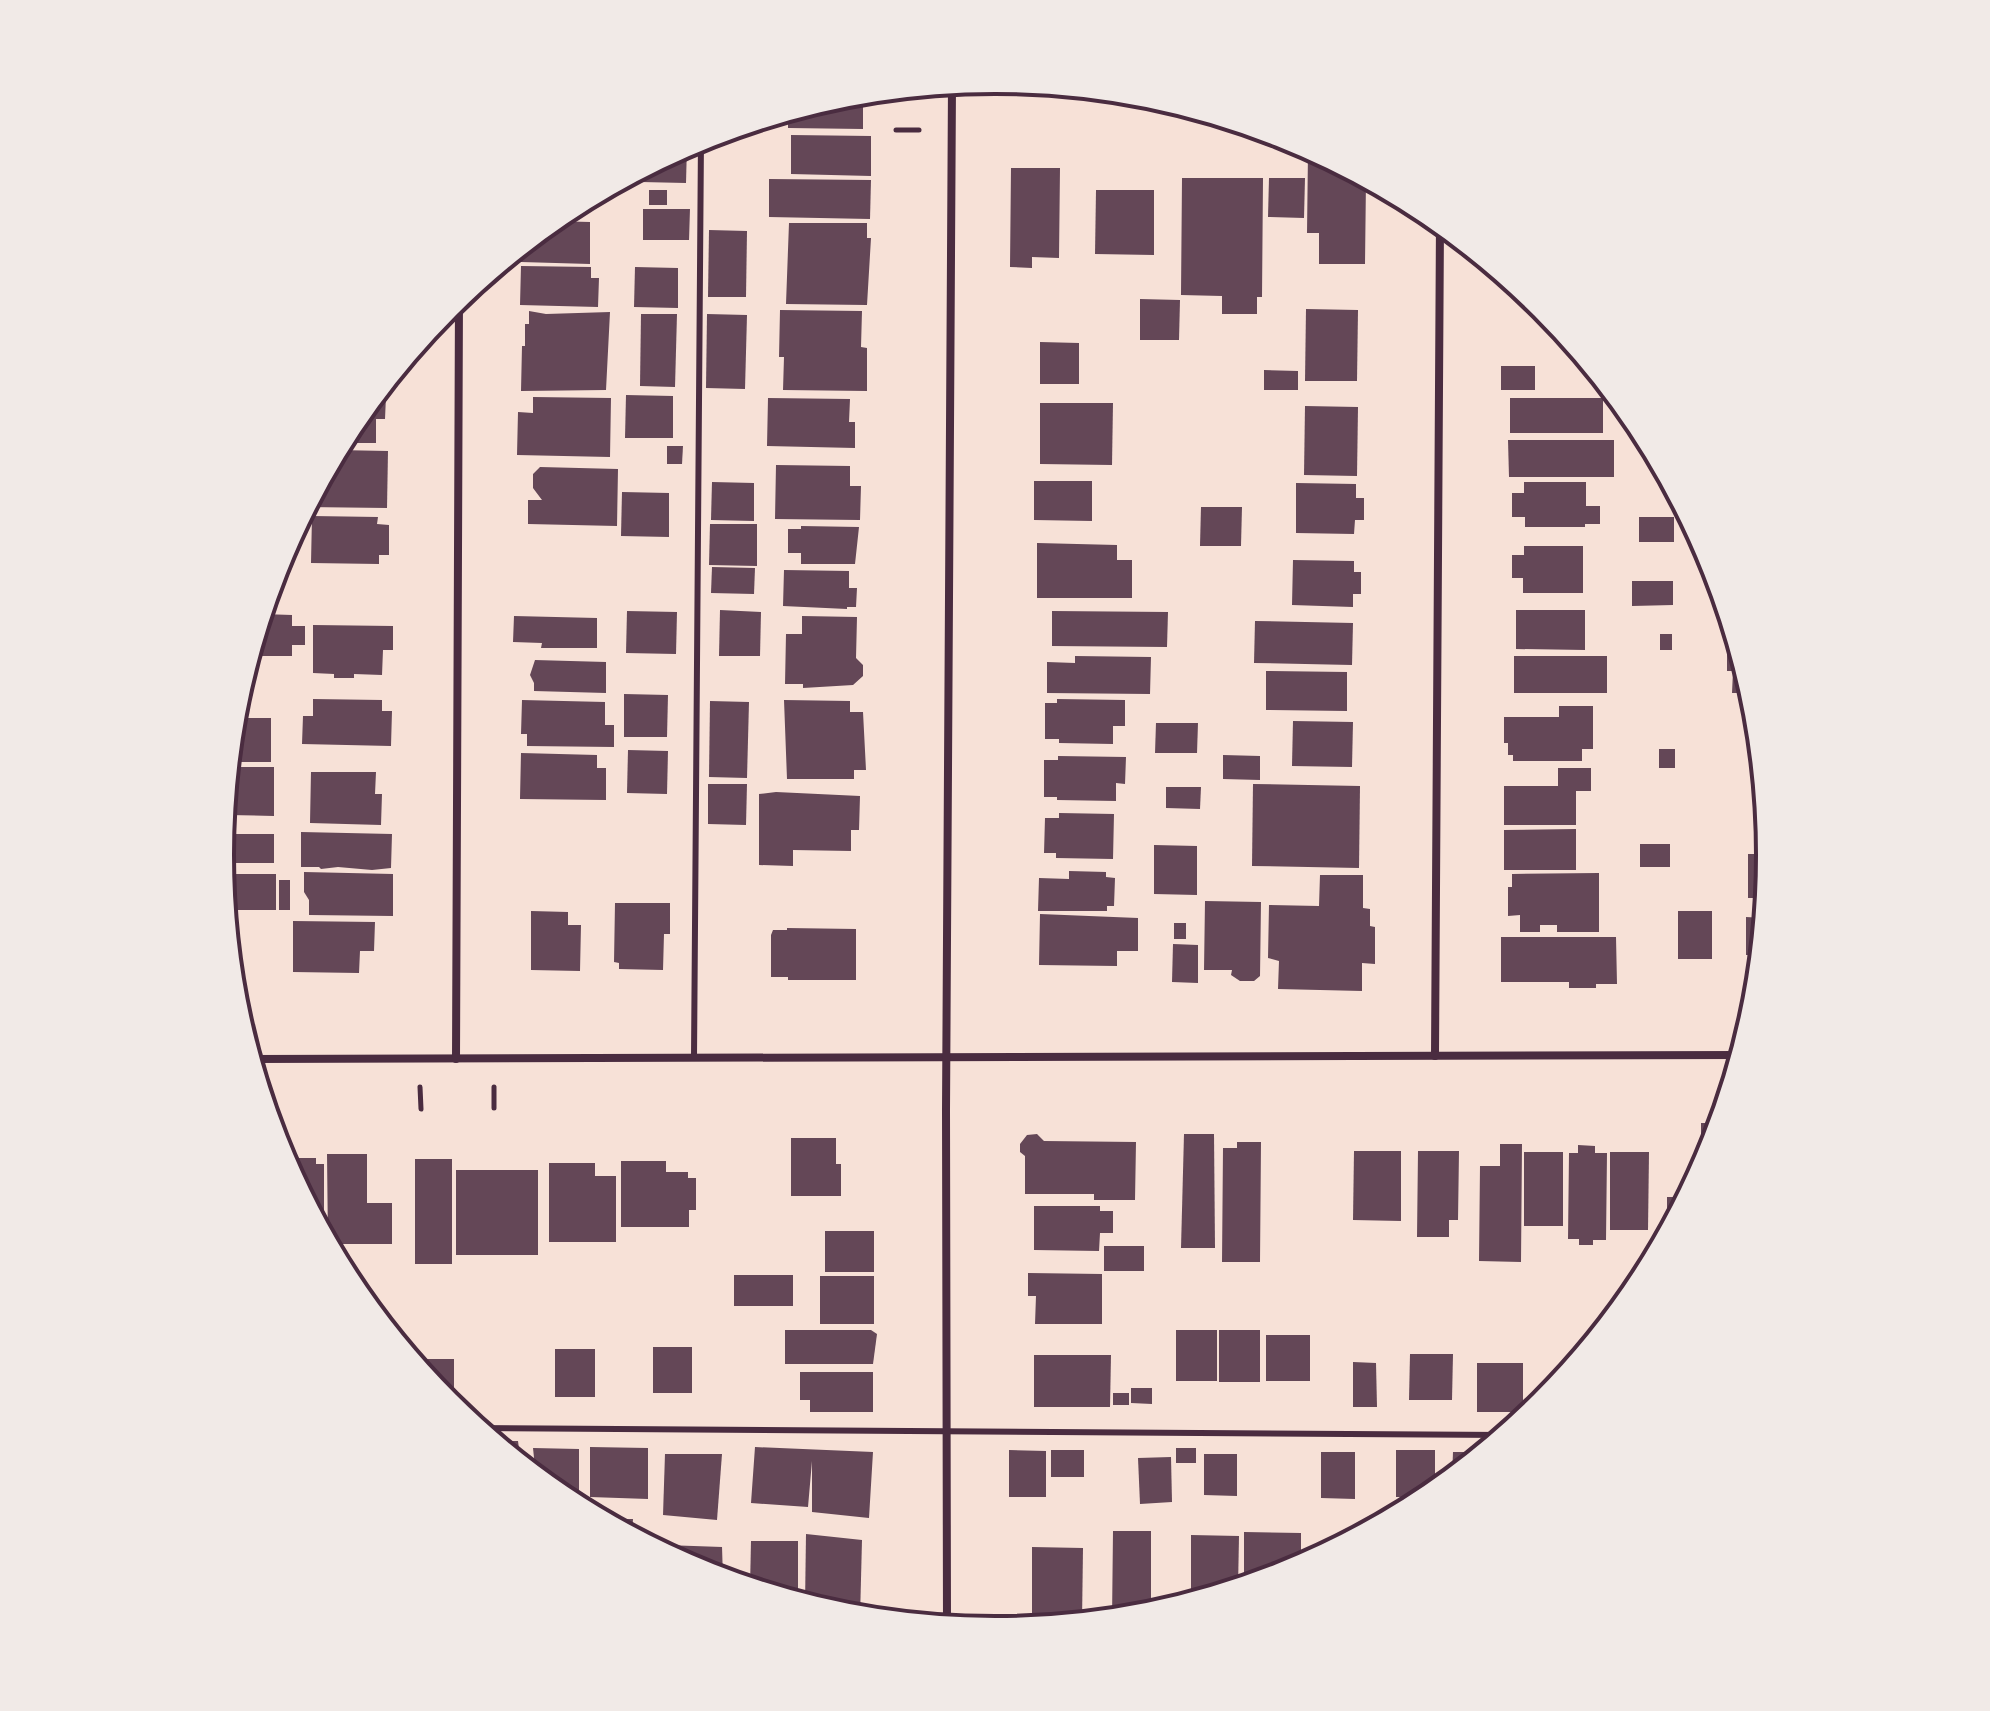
<svg xmlns="http://www.w3.org/2000/svg" width="1990" height="1711" font-family="Poppins,sans-serif">
<style>
.building{fill:#644757}
.lines{fill:none;stroke-linecap:round;stroke-linejoin:round}
.path{stroke:#4a2c40;stroke-width:5}
.service{stroke:#4a2c40;stroke-width:6}
.minor{stroke:#4a2c40;stroke-width:8}
.rim{fill:none;stroke:#4a2c40;stroke-width:4}
</style>
<rect width="100%" height="100%" fill="#f7e1d7"/>
<g class="building">
<polygon points="860,93 860,102 863,102 863,129 788,128 788,119 769,118 844,95"/>
<polygon points="791,135 871,136 871,176 791,174"/>
<polygon points="687,145 686,183 641,182 641,170"/>
<polygon points="1308,152 1317,152 1366,179 1365,264 1319,264 1319,233 1307,233"/>
<polygon points="1011,168 1060,168 1059,258 1032,257 1032,268 1010,267"/>
<polygon points="1182,178 1263,178 1262,297 1257,297 1257,314 1222,314 1222,296 1181,295"/>
<polygon points="1269,178 1305,178 1304,218 1268,217"/>
<polygon points="769,179 871,180 870,219 769,217"/>
<rect x="649" y="190" width="18" height="15"/>
<polygon points="1096,190 1154,190 1154,255 1095,254"/>
<polygon points="643,209 690,209 689,240 643,240"/>
<polygon points="551,221 590,222 590,264 521,262 521,246"/>
<polygon points="789,223 867,223 867,238 871,238 867,305 786,304"/>
<polygon points="709,230 747,231 746,297 708,297"/>
<polygon points="521,266 591,267 591,278 599,278 598,307 520,305"/>
<polygon points="635,267 678,268 678,308 634,307"/>
<polygon points="1140,299 1180,300 1179,340 1140,340"/>
<polygon points="1306,309 1358,310 1357,381 1305,381"/>
<polygon points="780,310 862,311 861,347 867,348 867,391 783,390 784,357 779,357"/>
<polygon points="529,311 546,314 610,312 606,390 521,391 522,346 525,346 525,324 529,324"/>
<polygon points="641,314 677,314 675,387 640,386"/>
<polygon points="707,314 747,315 745,389 706,388"/>
<polygon points="1040,342 1079,343 1079,384 1040,384"/>
<rect x="1501" y="366" width="34" height="24"/>
<polygon points="1264,370 1298,371 1298,390 1264,390"/>
<polygon points="626,395 673,396 673,438 625,438"/>
<polygon points="374,396 386,396 385,419 376,419 376,443 341,443 350,424"/>
<polygon points="533,397 611,398 610,457 517,455 518,412 533,413"/>
<polygon points="768,398 850,399 849,422 855,422 855,448 767,446"/>
<rect x="1510" y="398" width="93" height="35"/>
<polygon points="1040,403 1113,403 1112,465 1040,464"/>
<polygon points="1305,406 1358,407 1357,476 1304,475"/>
<polygon points="1508,440 1614,440 1614,477 1509,477"/>
<polygon points="667,446 683,446 682,464 667,464"/>
<polygon points="337,450 388,451 387,508 306,507"/>
<polygon points="776,465 850,466 850,486 861,486 860,520 775,519"/>
<polygon points="540,467 618,469 617,526 528,524 528,500 542,500 533,488 533,474"/>
<polygon points="1034,481 1092,481 1092,521 1034,520"/>
<polygon points="712,482 754,483 754,521 711,520"/>
<polygon points="1524,482 1586,482 1586,506 1600,506 1600,524 1585,524 1585,527 1525,527 1525,517 1512,517 1512,493 1524,493"/>
<polygon points="1296,483 1356,484 1356,498 1364,498 1364,520 1355,520 1354,534 1296,533"/>
<polygon points="622,492 669,493 669,537 621,536"/>
<polygon points="1201,507 1242,507 1241,546 1200,546"/>
<polygon points="312,516 378,517 377,524 389,525 389,555 379,555 379,564 311,563"/>
<rect x="1639" y="517" width="35" height="25"/>
<polygon points="710,524 757,524 757,566 709,565"/>
<polygon points="801,526 859,527 855,564 801,564 801,553 788,553 788,529 801,529"/>
<polygon points="1037,543 1117,545 1117,560 1132,560 1132,598 1037,598"/>
<polygon points="1524,546 1583,546 1583,593 1523,593 1523,578 1512,578 1512,555 1524,555"/>
<polygon points="1293,560 1354,561 1354,572 1361,572 1361,594 1353,594 1353,607 1292,605"/>
<polygon points="712,567 755,568 754,594 711,593"/>
<polygon points="784,570 849,571 849,588 857,588 856,607 847,607 847,609 783,606"/>
<polygon points="272,581 277,581 277,608 263,608"/>
<polygon points="1632,581 1673,581 1673,605 1632,606"/>
<polygon points="720,610 761,612 760,656 719,656"/>
<polygon points="1516,610 1585,610 1585,650 1516,649"/>
<polygon points="627,611 677,612 676,654 626,653"/>
<polygon points="1052,611 1168,612 1167,647 1052,646"/>
<polygon points="262,614 292,615 292,626 305,626 305,645 292,645 292,656 249,656"/>
<polygon points="514,616 597,618 597,648 541,648 542,643 513,642"/>
<polygon points="802,616 857,617 856,658 863,665 863,676 853,685 803,688 803,684 785,684 786,634 802,634"/>
<polygon points="1255,621 1353,623 1352,665 1254,663"/>
<polygon points="313,625 393,626 393,650 383,650 382,675 354,674 354,678 334,678 334,674 313,673"/>
<rect x="1660" y="634" width="12" height="16"/>
<polygon points="1727,634 1734,634 1752,693 1732,693 1733,671 1727,671"/>
<polygon points="1075,656 1151,657 1150,694 1047,693 1047,662 1075,663"/>
<rect x="1514" y="656" width="93" height="37"/>
<polygon points="535,660 606,662 606,693 534,691 534,683 530,675"/>
<polygon points="1266,671 1347,672 1347,711 1266,710"/>
<polygon points="624,694 668,695 667,737 624,737"/>
<polygon points="313,699 382,700 382,711 392,711 391,746 302,744 303,716 313,716"/>
<polygon points="1057,699 1125,700 1125,726 1113,726 1113,744 1059,743 1059,739 1045,739 1045,703 1057,703"/>
<polygon points="522,700 605,702 605,725 614,725 614,747 527,746 527,734 521,734"/>
<polygon points="784,700 850,701 850,712 863,712 866,770 854,770 854,779 787,779"/>
<polygon points="710,701 749,702 747,778 709,777"/>
<polygon points="1559,706 1593,706 1593,749 1582,749 1582,761 1513,761 1513,755 1508,755 1508,743 1504,743 1504,717 1559,717"/>
<polygon points="233,718 271,718 271,762 231,762"/>
<polygon points="1293,721 1353,722 1352,767 1292,766"/>
<polygon points="1156,723 1198,723 1197,753 1155,753"/>
<rect x="1659" y="749" width="16" height="19"/>
<polygon points="628,750 668,751 667,794 627,793"/>
<polygon points="521,753 597,755 597,768 606,768 606,800 520,799"/>
<polygon points="1223,755 1260,756 1260,780 1223,779"/>
<polygon points="1058,756 1126,757 1125,784 1116,783 1116,801 1057,800 1057,797 1044,797 1044,760 1058,760"/>
<polygon points="229,767 274,767 274,816 228,815"/>
<polygon points="1558,768 1591,768 1591,791 1576,791 1576,825 1504,825 1504,786 1558,786"/>
<polygon points="311,772 376,772 375,794 382,794 381,825 310,823"/>
<polygon points="708,784 747,784 746,825 708,824"/>
<polygon points="1253,784 1360,786 1359,868 1252,866"/>
<polygon points="1166,787 1201,787 1200,809 1166,808"/>
<polygon points="776,792 860,796 859,830 851,830 851,851 793,850 793,866 759,865 759,794"/>
<polygon points="1059,813 1114,814 1113,859 1056,858 1056,853 1044,853 1045,818 1059,818"/>
<polygon points="1576,829 1576,870 1504,870 1504,830"/>
<polygon points="301,832 392,834 391,868 372,870 338,867 321,869 319,867 301,867"/>
<rect x="233" y="834" width="41" height="29"/>
<rect x="1640" y="844" width="30" height="23"/>
<polygon points="1154,845 1197,846 1197,895 1154,894"/>
<polygon points="1767,851 1770,851 1770,856 1766,898 1748,898 1748,854 1767,854"/>
<polygon points="1069,871 1106,872 1106,877 1115,878 1114,906 1107,906 1107,911 1038,911 1039,878 1069,879"/>
<polygon points="304,872 393,874 393,916 309,915 309,900 304,892"/>
<polygon points="1599,873 1599,932 1557,932 1557,925 1540,925 1540,932 1520,932 1520,915 1508,916 1508,887 1512,887 1512,874"/>
<rect x="231" y="874" width="45" height="36"/>
<polygon points="1320,875 1363,875 1363,908 1370,909 1370,926 1375,927 1375,964 1362,963 1362,991 1278,989 1279,961 1268,958 1269,905 1319,906"/>
<rect x="279" y="880" width="11" height="30"/>
<polygon points="1205,901 1261,902 1260,976 1254,981 1240,981 1231,975 1232,970 1204,970"/>
<polygon points="615,903 670,903 670,934 664,934 663,970 619,969 619,963 614,962"/>
<polygon points="531,911 568,912 568,925 581,925 580,971 531,970"/>
<rect x="1678" y="911" width="34" height="48"/>
<polygon points="1040,914 1138,918 1138,951 1117,951 1117,966 1039,965"/>
<polygon points="1746,917 1764,918 1761,955 1746,955"/>
<polygon points="293,921 375,922 374,951 360,951 359,973 293,972"/>
<rect x="1174" y="923" width="12" height="16"/>
<polygon points="787,928 856,929 856,980 788,980 788,977 771,977 771,935 773,930 787,930"/>
<polygon points="1501,937 1616,937 1617,984 1596,984 1596,988 1569,988 1569,982 1501,982"/>
<polygon points="1173,944 1198,945 1198,983 1172,982"/>
<polygon points="1701,1123 1720,1123 1711,1153 1701,1172"/>
<polygon points="1037,1134 1044,1141 1136,1142 1135,1200 1094,1200 1094,1194 1025,1194 1025,1156 1020,1152 1020,1144 1027,1135"/>
<polygon points="1184,1134 1214,1134 1215,1248 1181,1248"/>
<polygon points="791,1138 836,1138 836,1164 841,1164 841,1196 791,1196"/>
<polygon points="1237,1142 1261,1142 1260,1262 1222,1262 1223,1148 1237,1148"/>
<polygon points="1500,1144 1522,1144 1521,1262 1479,1261 1480,1166 1500,1166"/>
<polygon points="1578,1145 1595,1146 1595,1153 1607,1153 1606,1240 1593,1240 1593,1245 1579,1245 1579,1239 1568,1239 1569,1153 1578,1153"/>
<polygon points="1354,1151 1401,1151 1401,1221 1353,1220"/>
<polygon points="1418,1151 1459,1151 1458,1220 1449,1220 1449,1237 1417,1237"/>
<rect x="1524" y="1152" width="39" height="74"/>
<polygon points="1610,1152 1649,1152 1648,1230 1610,1230"/>
<polygon points="327,1154 367,1154 367,1203 392,1203 392,1244 328,1244"/>
<polygon points="294,1158 316,1158 316,1164 324,1164 324,1237 287,1167 287,1164 294,1164"/>
<rect x="415" y="1159" width="37" height="105"/>
<polygon points="621,1161 666,1161 666,1172 688,1172 688,1178 696,1178 696,1210 689,1210 689,1227 621,1227"/>
<polygon points="549,1163 595,1163 595,1176 616,1176 616,1242 549,1242"/>
<rect x="456" y="1170" width="82" height="85"/>
<polygon points="1667,1197 1687,1197 1667,1235"/>
<polygon points="1034,1206 1100,1206 1100,1211 1113,1211 1113,1233 1100,1233 1099,1251 1034,1250"/>
<rect x="825" y="1231" width="49" height="41"/>
<rect x="1104" y="1246" width="40" height="25"/>
<polygon points="1028,1273 1102,1274 1102,1324 1035,1324 1036,1296 1028,1296"/>
<rect x="734" y="1275" width="59" height="31"/>
<rect x="820" y="1276" width="54" height="48"/>
<polygon points="785,1330 871,1330 877,1334 873,1364 785,1364"/>
<rect x="1176" y="1330" width="41" height="51"/>
<rect x="1219" y="1330" width="41" height="52"/>
<rect x="1266" y="1335" width="44" height="46"/>
<rect x="653" y="1347" width="39" height="46"/>
<rect x="555" y="1349" width="40" height="48"/>
<polygon points="1410,1354 1453,1354 1452,1400 1409,1400"/>
<polygon points="1034,1355 1111,1355 1110,1407 1034,1407"/>
<polygon points="413,1359 454,1359 454,1400 444,1400 413,1362"/>
<polygon points="1353,1362 1376,1363 1377,1407 1353,1407"/>
<rect x="1477" y="1363" width="46" height="49"/>
<polygon points="800,1372 873,1372 873,1412 810,1412 810,1400 800,1400"/>
<polygon points="1131,1388 1152,1388 1152,1404 1131,1403"/>
<rect x="1113" y="1393" width="16" height="12"/>
<polygon points="492,1441 518,1441 521,1465"/>
<polygon points="590,1447 648,1448 648,1499 590,1497"/>
<polygon points="755,1447 873,1452 869,1518 812,1512 812,1461 808,1507 751,1503"/>
<polygon points="533,1448 579,1449 579,1493 555,1493 536,1477"/>
<rect x="1176" y="1448" width="20" height="15"/>
<polygon points="1009,1450 1046,1451 1046,1497 1009,1497"/>
<rect x="1051" y="1450" width="33" height="27"/>
<polygon points="1396,1450 1435,1450 1435,1493 1430,1497 1396,1497"/>
<polygon points="1321,1452 1355,1452 1355,1499 1321,1498"/>
<polygon points="1453,1452 1478,1452 1478,1458 1452,1479"/>
<polygon points="665,1454 722,1454 717,1520 663,1515"/>
<polygon points="1204,1454 1237,1454 1237,1496 1204,1495"/>
<polygon points="1171,1457 1172,1502 1140,1504 1138,1458"/>
<polygon points="599,1519 633,1519 632,1536"/>
<polygon points="1113,1531 1151,1531 1151,1610 1136,1610 1135,1617 1112,1620"/>
<polygon points="1244,1532 1301,1533 1301,1567 1244,1587"/>
<polygon points="806,1534 862,1540 860,1618 843,1616 805,1605"/>
<polygon points="1191,1535 1239,1536 1238,1588 1191,1603"/>
<polygon points="751,1541 798,1541 798,1602 750,1588"/>
<polygon points="665,1545 722,1547 723,1579 698,1572 665,1554"/>
<polygon points="1032,1547 1083,1548 1082,1622 1032,1626"/>
</g>
<g class="lines">
<g class="path">
<polyline points="896,130 919,130"/>
<polyline points="420,1087 421,1109"/>
<polyline points="494,1087 494,1108"/>
</g>
<g class="service">
<polyline points="694,1058 701,138"/>
<polyline points="475,1428 1505,1435"/>
</g>
<g class="minor">
<polyline points="952,90 1095,90"/>
<polyline points="1435,1056 1440,222"/>
<polyline points="250,1059 1741,1055"/>
<polyline points="456,1059 459,297"/>
<polyline points="947,1626 946,1111 952,84"/>
</g>
</g>
<path d="M0 0H1990V1711H0ZM234 855a761 761 0 1 1 1522 0a761 761 0 1 1-1522 0Z" fill="#f1eae7" fill-rule="evenodd"/>
<path class="rim" d="M234 855a761 761 0 1 1 1522 0a761 761 0 1 1-1522 0Z"/>
</svg>
